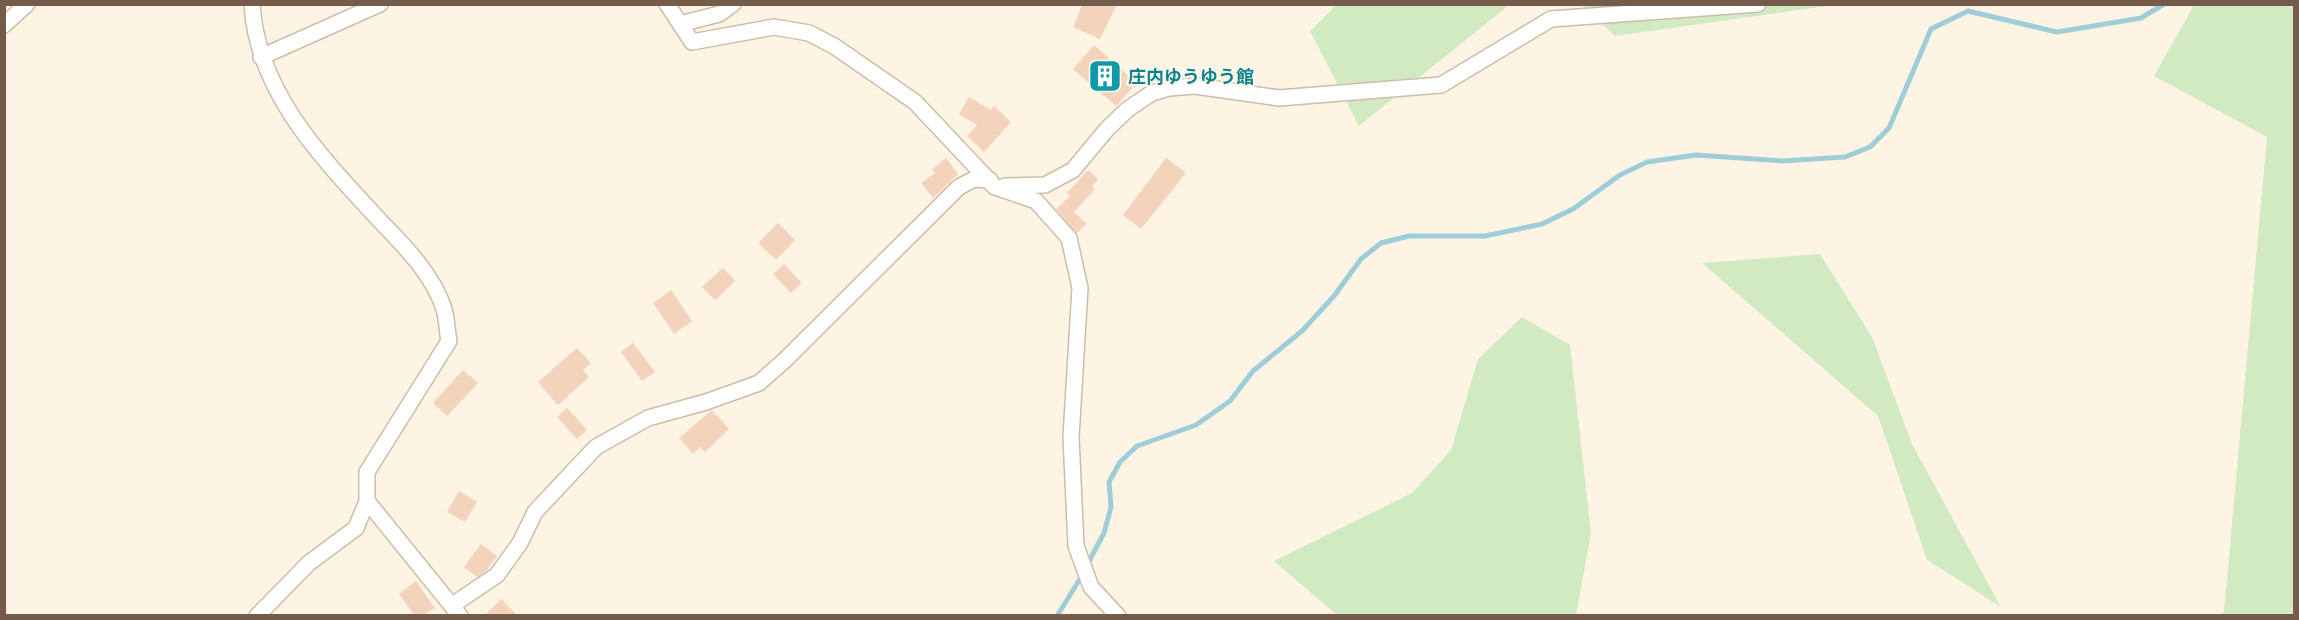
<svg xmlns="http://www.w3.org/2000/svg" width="2299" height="620" font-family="'Titillium Web','Noto Sans JP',sans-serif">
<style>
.green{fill:#d1eac2}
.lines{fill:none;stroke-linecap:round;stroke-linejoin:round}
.stream{stroke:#9ecdd9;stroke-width:5}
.building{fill:#f3d3bb}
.street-casing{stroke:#cebcaa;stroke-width:18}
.street{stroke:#fff;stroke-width:15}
.labels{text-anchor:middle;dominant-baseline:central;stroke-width:4.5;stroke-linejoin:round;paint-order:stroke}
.culture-label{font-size:18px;font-weight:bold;fill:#0d838f;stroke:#fff8ea;text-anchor:start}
</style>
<rect width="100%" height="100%" fill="#fdf4e4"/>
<g class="green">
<polygon points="1336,5 1509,5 1359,126 1310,31"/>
<polygon points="1582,5 1834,5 1615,36"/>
<polygon points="2194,5 2294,5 2294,615 2220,615 2224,612 2267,137 2154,76"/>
<polygon points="1820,254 1872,337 1912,444 2001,607 1927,560 1878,416 1702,263"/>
<polygon points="1522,317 1570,345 1591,533 1576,615 1337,615 1274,561 1412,493 1451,450 1478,359"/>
</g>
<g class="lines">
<g class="stream">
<polyline points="1087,565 1104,533 1111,507 1109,482 1120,462 1137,446 1196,425 1230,401 1253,371 1302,331 1334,296 1361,259 1381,243 1409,236 1485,236 1542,224 1573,209 1620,175 1647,162 1696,155 1782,161 1845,157 1870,147 1889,128 1931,29 1968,11 2057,32 2141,18 2164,4"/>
<polyline points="1057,616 1083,574"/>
</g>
</g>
<g class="building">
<polygon points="1083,4 1117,4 1100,39 1073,27"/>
<polygon points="1094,45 1137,83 1116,106 1073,69"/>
<polygon points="969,97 991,110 994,106 1011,122 984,152 967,136 977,125 959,114"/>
<polygon points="946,158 958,174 933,198 921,183 935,173 932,169"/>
<polygon points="1166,158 1186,173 1141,229 1123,215"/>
<polygon points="1088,170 1098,179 1092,186 1095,189 1074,212 1087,224 1077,233 1056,209 1070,196 1067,193"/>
<polygon points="778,223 795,240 776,260 758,243"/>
<polygon points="784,264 802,283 791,293 773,274"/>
<polygon points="723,268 735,281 715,300 702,287"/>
<polygon points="671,290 692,321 674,334 653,303"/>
<polygon points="633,343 655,372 642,381 621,352"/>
<polygon points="577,348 591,363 583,370 589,377 558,405 538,382"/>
<polygon points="463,370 478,383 447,416 433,403"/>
<polygon points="567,408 587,430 577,439 557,417"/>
<polygon points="712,410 729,429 705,452 700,447 693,454 679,438"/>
<polygon points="459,491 477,502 465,522 447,512"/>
<polygon points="481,544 497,556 486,571 477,577 464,567"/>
<polygon points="416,581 435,608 423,615 414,615 399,594"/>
<polygon points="501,599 517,615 485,615"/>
</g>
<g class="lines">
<defs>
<g id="street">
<path d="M252,4C257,94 325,161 383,224C407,249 433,275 444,309C447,319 447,331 449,341L367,472V501L356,528L309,563L257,616"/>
<polyline points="667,4 692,42 774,27 809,33 834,46 915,102 995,187 1036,201 1069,238 1080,288 1071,437 1076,546 1091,587 1118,616"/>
<polyline points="680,24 719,14 733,4"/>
<polyline points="4,25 27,4"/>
<polyline points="261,57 380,4"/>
<polyline points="1005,186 1045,185 1073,170 1107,129 1128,109 1152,93 1169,88 1195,86 1279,98 1441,85 1551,19 1758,4"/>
<polyline points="367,501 460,616"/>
<polyline points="454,604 497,575 520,543 535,512 596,447 648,418 706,402 759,383 785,360 959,187 974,179 990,180"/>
</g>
</defs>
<use href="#street" class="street-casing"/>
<use href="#street" class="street"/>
</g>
<defs>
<symbol id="building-square" viewBox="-11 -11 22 22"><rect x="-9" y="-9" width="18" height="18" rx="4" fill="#0f9aa8" stroke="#fff8ea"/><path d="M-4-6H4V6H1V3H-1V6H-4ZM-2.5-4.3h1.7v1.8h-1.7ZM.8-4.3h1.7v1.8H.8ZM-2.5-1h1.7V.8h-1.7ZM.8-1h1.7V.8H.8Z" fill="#fff"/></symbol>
</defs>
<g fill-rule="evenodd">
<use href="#building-square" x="1086" y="57" width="38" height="38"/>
</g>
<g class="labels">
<g class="culture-label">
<text x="1128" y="76">庄内ゆうゆう館</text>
</g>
</g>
<rect width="2299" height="620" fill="none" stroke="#755b49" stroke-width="12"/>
</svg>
